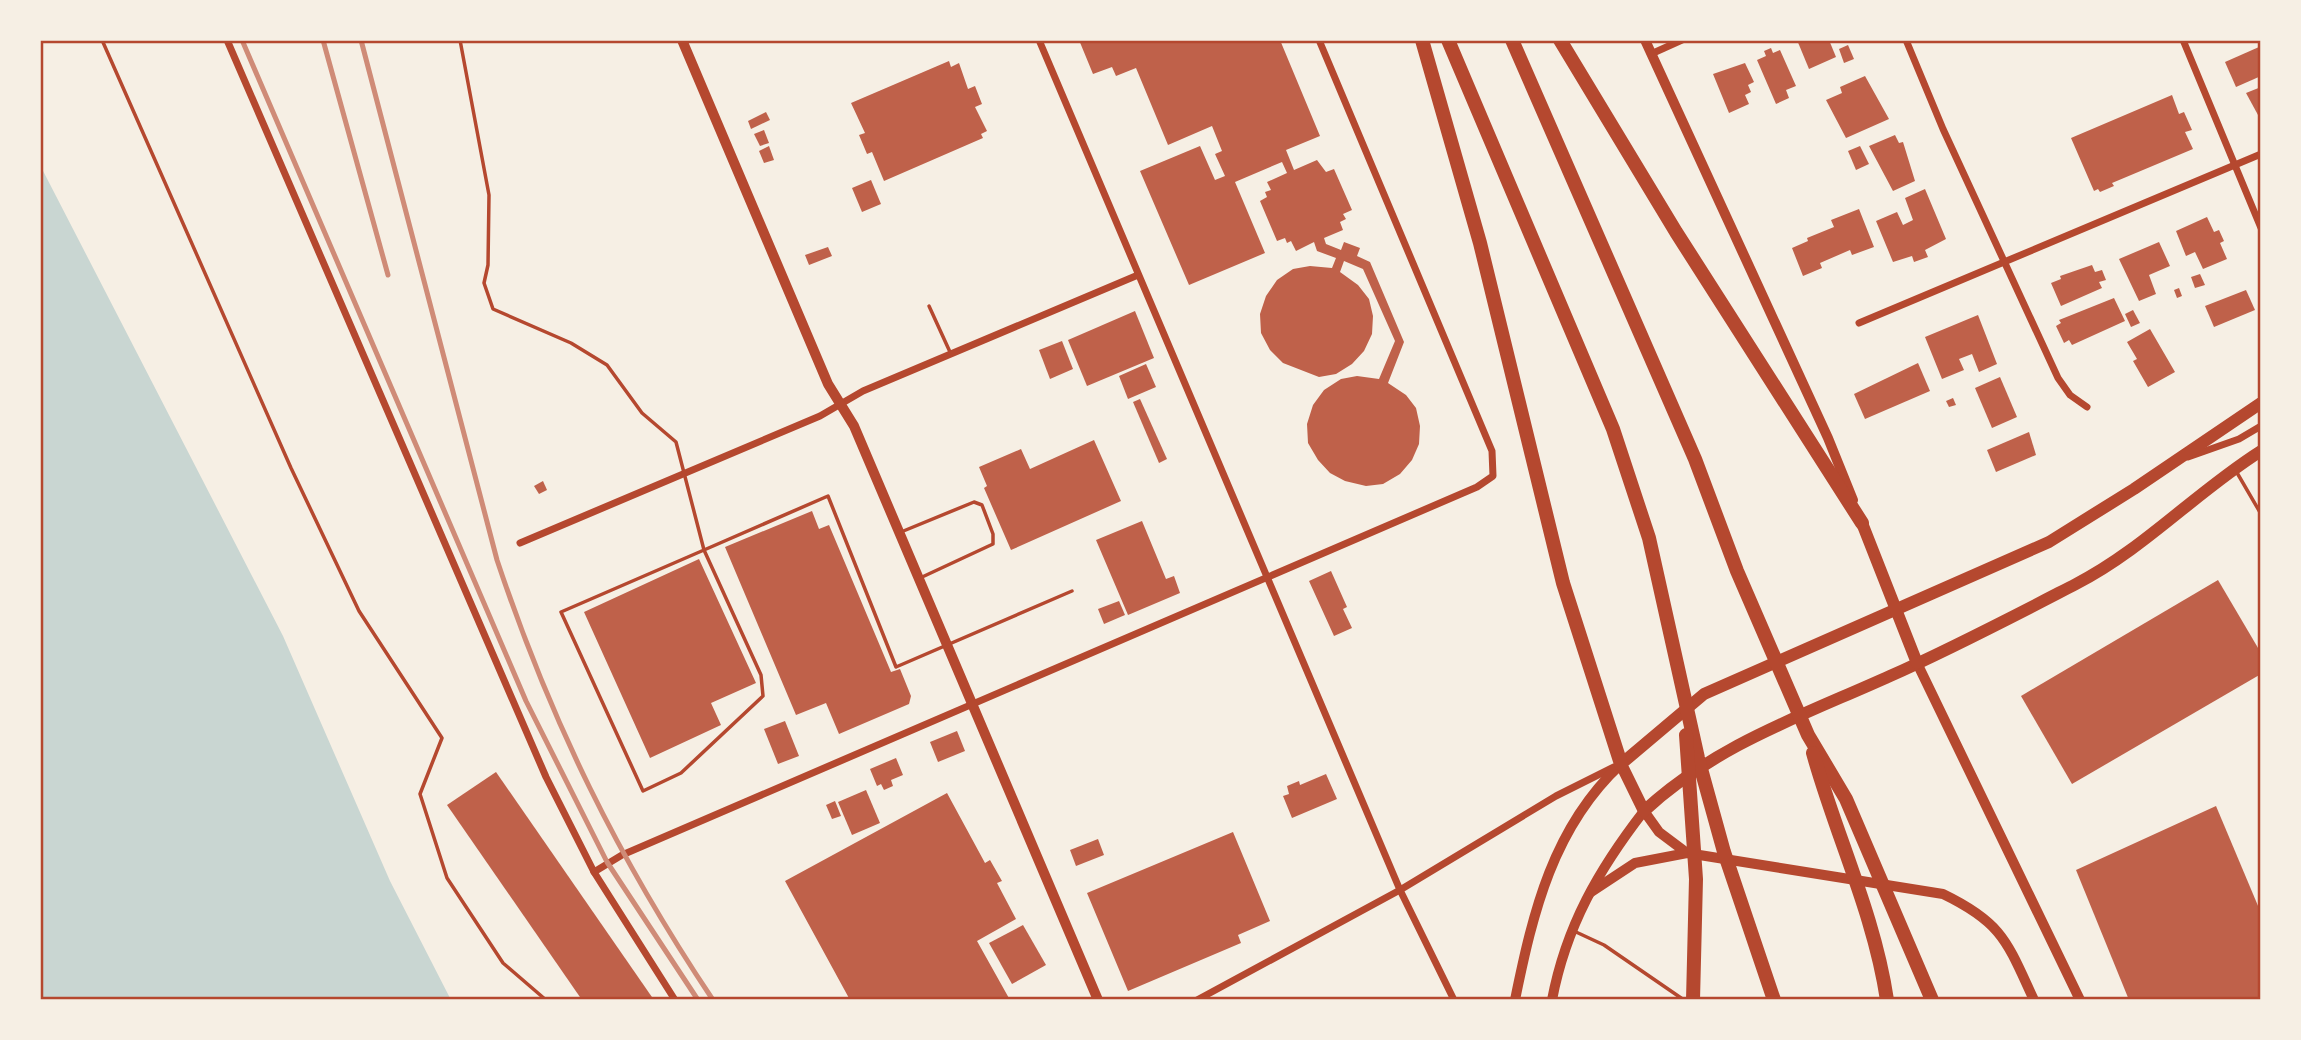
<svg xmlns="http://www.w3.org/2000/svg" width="2301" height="1040" font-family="'Times New Roman',serif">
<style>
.water{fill:#c9d6d2}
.building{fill:#bf614a}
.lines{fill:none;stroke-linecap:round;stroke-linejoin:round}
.service{stroke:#b5482f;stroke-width:3.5}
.minor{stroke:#b5482f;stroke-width:7}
.tertiary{stroke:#b5482f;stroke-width:10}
.secondary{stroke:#b5482f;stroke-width:10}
.primary{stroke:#b5482f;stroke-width:12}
.motorway{stroke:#b5482f;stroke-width:14}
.rail{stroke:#cf8b77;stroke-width:5}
.neatline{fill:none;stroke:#b5482f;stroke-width:2.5}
</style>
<rect width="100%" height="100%" fill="#f6efe4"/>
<polygon class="water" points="40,165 283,636 390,881 451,1000 40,1000"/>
<g class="building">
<polygon points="1079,40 1280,40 1320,136 1286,150 1294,170 1317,160 1326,172 1334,169 1352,210 1343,214 1346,219 1340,222 1343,230 1324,238 1326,244 1341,250 1344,242 1360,248 1357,256 1370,262 1404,342 1388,383 1406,395 1416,408 1420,426 1419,444 1412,460 1400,474 1383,484 1366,486 1345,481 1330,473 1318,460 1308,443 1307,424 1313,405 1324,390 1341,379 1357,376 1379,379 1395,341 1363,269 1344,261 1340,272 1358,285 1369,299 1373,316 1372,334 1364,351 1352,364 1336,374 1319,377 1283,363 1270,350 1261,333 1260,314 1266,296 1277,280 1293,269 1310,266 1332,268 1336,258 1317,251 1314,242 1296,251 1291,241 1287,243 1285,238 1277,241 1260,201 1267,197 1265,192 1271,190 1267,182 1287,173 1282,162 1235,182 1265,253 1189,285 1140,171 1200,146 1215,180 1225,176 1215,154 1222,151 1212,126 1168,145 1136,68 1116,76 1112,67 1093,74"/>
<polygon points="1797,40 1829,40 1836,57 1809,69"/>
<polygon points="1848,45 1854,59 1844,63 1839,49"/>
<polygon points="2259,47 2261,76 2236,87 2225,62"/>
<polygon points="1771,48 1773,53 1780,50 1796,86 1786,90 1789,98 1776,104 1757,60 1766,56 1764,51"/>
<polygon points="949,61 951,67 959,63 968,89 975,86 982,104 975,107 987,131 981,134 983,138 884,181 872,152 867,154 859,135 865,133 851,103"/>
<polygon points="1745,63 1754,82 1748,85 1751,92 1745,95 1749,104 1729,113 1713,74"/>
<polygon points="1865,76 1889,119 1846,138 1826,100 1842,93 1840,87"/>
<polygon points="2261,87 2261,114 2258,115 2246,93"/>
<polygon points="2172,95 2179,114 2184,112 2192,130 2185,132 2193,149 2112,183 2114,186 2100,192 2098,189 2094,191 2071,138"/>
<polygon points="766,112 770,120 751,129 748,121"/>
<polygon points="764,130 769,143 760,146 754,134"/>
<polygon points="1895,135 1899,143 1903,142 1915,181 1893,191 1869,146"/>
<polygon points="769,146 774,160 764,163 759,151"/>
<polygon points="1860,146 1869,164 1856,170 1848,151"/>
<polygon points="871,180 881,204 862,212 852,188"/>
<polygon points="1925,189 1946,239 1925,250 1928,257 1914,262 1912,256 1893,262 1876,221 1897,212 1903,225 1913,220 1905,198"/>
<polygon points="1859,209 1874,247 1852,255 1850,250 1820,263 1822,268 1803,276 1792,248 1808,241 1807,238 1834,227 1831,220"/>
<polygon points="2207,217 2214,232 2219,230 2224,241 2220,243 2227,259 2203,269 2195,252 2186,256 2176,231"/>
<polygon points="2159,242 2170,266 2149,275 2156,294 2139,301 2119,259"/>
<polygon points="828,247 832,256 809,265 805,255"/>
<polygon points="2092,265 2095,272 2102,270 2106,280 2099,282 2102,288 2061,306 2051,283 2061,279 2060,276"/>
<polygon points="2200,274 2205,285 2195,288 2191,277"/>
<polygon points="2179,288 2182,296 2177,298 2174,290"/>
<polygon points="2246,290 2255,310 2214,327 2205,306"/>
<polygon points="2114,298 2125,321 2072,345 2069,340 2064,343 2056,326 2061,323 2059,320"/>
<polygon points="2133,310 2140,323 2131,327 2125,314"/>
<polygon points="1135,311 1154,358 1087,386 1068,340"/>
<polygon points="1978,315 1997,364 1979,372 1972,354 1959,359 1964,370 1942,379 1925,337"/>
<polygon points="2150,329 2175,372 2148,387 2133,361 2137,359 2127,342"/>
<polygon points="1062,341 1073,369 1050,379 1039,350"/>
<polygon points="1918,363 1930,391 1865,419 1854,394"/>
<polygon points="1146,364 1156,387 1128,399 1119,376"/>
<polygon points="2000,377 2017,417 1992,428 1975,388"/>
<polygon points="1953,398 1956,405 1949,407 1946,401"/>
<polygon points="1140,399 1167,459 1159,463 1133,402"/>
<polygon points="2029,432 2036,455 1996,472 1987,450"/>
<polygon points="1094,440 1121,501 1011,550 984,488 987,486 979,467 1021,449 1030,469"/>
<polygon points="543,481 547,490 539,494 534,486"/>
<polygon points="812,511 819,529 829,525 891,672 900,669 911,696 909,704 839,734 826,703 796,715 725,547"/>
<polygon points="1142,521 1166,579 1174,576 1180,593 1128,615 1096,540"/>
<polygon points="699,559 756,683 711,703 721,725 650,758 584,612"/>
<polygon points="1331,571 1347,607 1343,609 1352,628 1334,636 1309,581"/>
<polygon points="2218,580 2261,653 2261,674 2072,784 2021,696"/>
<polygon points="1119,601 1125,615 1104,624 1098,609"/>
<polygon points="785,721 799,756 778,764 764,729"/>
<polygon points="957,731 965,751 938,762 930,742"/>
<polygon points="896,758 903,775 891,780 893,786 884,790 881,784 877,786 870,769"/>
<polygon points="496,772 654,1000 582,1000 447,805"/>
<polygon points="1326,774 1337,799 1292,818 1283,796 1289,794 1287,786 1299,781 1300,785"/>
<polygon points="866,790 880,823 852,835 838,802"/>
<polygon points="947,793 985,863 990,860 1002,881 997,883 1016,919 977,941 1010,1000 850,1000 785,881"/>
<polygon points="835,801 841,816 832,819 826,805"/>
<polygon points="2216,806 2261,913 2261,1000 2129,1000 2076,870"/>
<polygon points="1233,832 1270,921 1238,935 1241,943 1128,991 1087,893"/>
<polygon points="1098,839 1104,855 1076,866 1070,850"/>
<polygon points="1023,925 1046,965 1012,984 989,943"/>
</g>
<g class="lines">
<g class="service">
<polyline points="102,40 291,468 359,611 442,738 420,794 447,878 503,963 546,1000"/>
<polyline points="460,40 489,195 488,265 484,283 493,309 571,343 607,365 642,413 676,442 704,550 828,496 896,667 1072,591"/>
<polyline points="929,306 950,352"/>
<polyline points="2236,471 2261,514"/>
<polyline points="901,532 974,502 982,505 993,534 993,544 920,578"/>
<polygon points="704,550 761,675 763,696 681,773 643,791 561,612"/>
<polyline points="1576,932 1604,945 1684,1000"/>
</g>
<g class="minor">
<polyline points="227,40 546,777 594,872 675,1000"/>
<polyline points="1039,40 1400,890 1454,1000"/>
<polyline points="1906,40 1943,129 2058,378 2070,395 2087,407"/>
<polyline points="2183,40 2261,228"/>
<polyline points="1651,54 1682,40"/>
<polyline points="1859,323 2261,154"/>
<polyline points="2188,457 2239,439 2261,426"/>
<polyline points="520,543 820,416 863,391 1138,275"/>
<polyline points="594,872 622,855 1477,487 1493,476 1492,451 1319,40"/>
<polyline points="1197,1000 1400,890 1556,796 1614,767"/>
</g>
<g class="tertiary">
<polyline points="682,40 828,384 854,426 1098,1000"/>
<polyline points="1645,40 1828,438 1853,500"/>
<polyline points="1917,663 2080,1000"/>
<path d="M1644,811L1659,832L1687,853L1943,894C2003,923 2007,942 2034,1000"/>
<polyline points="1591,892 1635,863 1687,853"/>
</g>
<g class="secondary">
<path d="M1515,1000C1533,912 1553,827 1621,764"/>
<path d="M1552,1000C1566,926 1599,869 1644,811"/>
</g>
<g class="primary">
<path d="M2261,403L2134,489L2049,542L1704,694L1621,764L1644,811C1715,745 1804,715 1890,676C1953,648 2014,616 2076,584C2144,549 2196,492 2261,451"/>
<polyline points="1862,523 1917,663"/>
</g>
<g class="motorway">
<polyline points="1422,40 1480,243 1563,583 1621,764"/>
<polyline points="1448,40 1613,429 1649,538 1698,758 1724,852 1774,1000"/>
<polyline points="1512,40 1695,459 1737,571 1808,735 1846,799 1932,1000"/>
<polyline points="1560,40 1676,232 1862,523"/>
<polyline points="1686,735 1696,879 1693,1000"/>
<path d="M1813,753C1836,836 1874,913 1887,1000"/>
</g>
<g class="rail">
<polyline points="242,40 526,701 607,862 698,1000"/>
<polyline points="323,40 388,275"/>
<path d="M361,40L497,560C551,722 618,858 713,1000"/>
</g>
</g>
<rect width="2301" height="1040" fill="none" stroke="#f6efe4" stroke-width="84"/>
<rect x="42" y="42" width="2217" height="956" class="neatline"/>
</svg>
